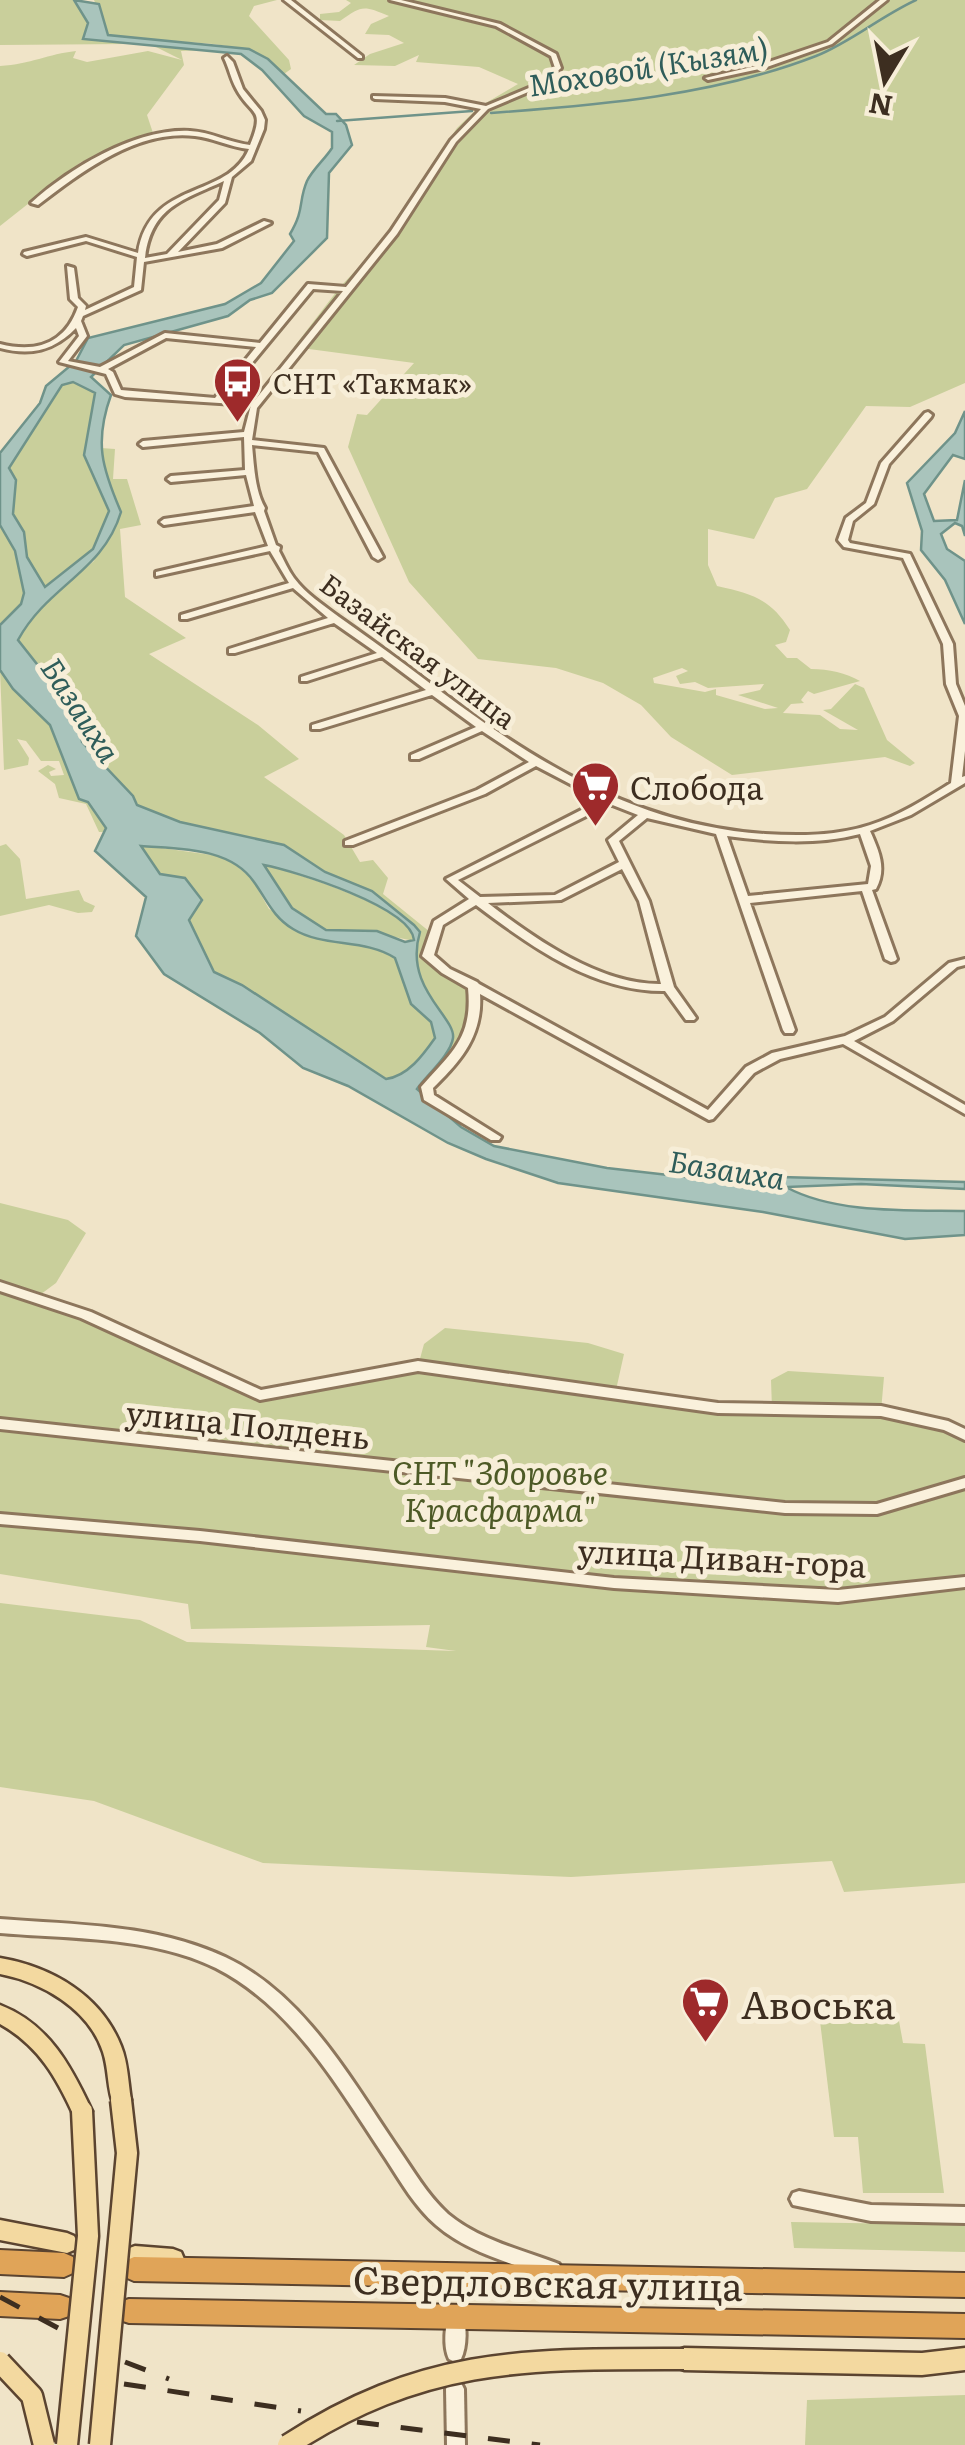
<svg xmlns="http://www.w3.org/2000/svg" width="965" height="2445" font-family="Literata,serif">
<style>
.green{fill:#c9cf9b;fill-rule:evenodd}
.water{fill:#a9c4bc;stroke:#6f938a;stroke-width:2.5;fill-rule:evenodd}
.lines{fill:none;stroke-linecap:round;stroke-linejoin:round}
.stream{stroke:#6f938a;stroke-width:2.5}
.minor-casing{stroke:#8d765c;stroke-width:6}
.major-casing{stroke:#5b4430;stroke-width:5}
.highway-casing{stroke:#5b4430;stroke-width:4}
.minor{fill:#faf1dc;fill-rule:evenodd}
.major{fill:#f3d9a0;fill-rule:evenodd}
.highway{fill:#e0a458;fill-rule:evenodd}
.rail{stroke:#3d2e20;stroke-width:5;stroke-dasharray:22 22;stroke-linecap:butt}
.major-bridge-casing{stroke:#5b4430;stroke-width:25;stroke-linecap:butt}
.major-bridge{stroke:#f3d9a0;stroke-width:20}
.labels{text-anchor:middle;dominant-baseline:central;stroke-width:10;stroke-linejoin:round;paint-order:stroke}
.far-poi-label{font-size:28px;fill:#3d2e20;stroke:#f7eed8;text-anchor:start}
.far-street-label{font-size:28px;fill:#3d2e20;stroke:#f7eed8}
.far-water-label{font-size:30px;font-style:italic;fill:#2f5d5a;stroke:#f7eed8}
.poi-label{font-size:32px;fill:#3d2e20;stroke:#f7eed8;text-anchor:start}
.street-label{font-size:32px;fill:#3d2e20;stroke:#f7eed8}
.park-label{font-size:32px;font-style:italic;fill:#4d5a26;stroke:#f7eed8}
.near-poi-label{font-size:38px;fill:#3d2e20;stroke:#f7eed8;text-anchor:start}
.near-street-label{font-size:38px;fill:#3d2e20;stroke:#f7eed8}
</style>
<rect width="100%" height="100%" fill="#f0e4c8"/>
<g class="green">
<polygon points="0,0 74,0 88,23 83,38 127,44 0,45"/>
<path d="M94,0H277L254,6L249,16L289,60L291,69L284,74C244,29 161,49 108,35Z"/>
<path d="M346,0H965V383L910,407L866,406L807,489L775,498L754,539L708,529V565L717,586C754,594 771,600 790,630L786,642L775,645L787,658H797L811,669C829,669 846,673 860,681L814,694L808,691L801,700L804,703L791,704L783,713L820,715L840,729L858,730L823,710L831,709L855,684L864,688L887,740L915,763L910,766L885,757L732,775L671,737L641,705L603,683L556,668L478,659L409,582L348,447L357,414L367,415L414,363L294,347L340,287L375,250L457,128L479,107L518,84L479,67L416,62L419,55L395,66L354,65L370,54L404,43L389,35L365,34L371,24L389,16C362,5 362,6 340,21L320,20V14L339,12L351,3ZM682,668L688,671L676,676L680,684L695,682L708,688L764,684L760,690L738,695L778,708L765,709L716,695V689L705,692L654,683L653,678Z"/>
<path d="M156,47L207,50L181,51L184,65L147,115L154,136L81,162L0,226V66C31,64 48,54 76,51L73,58L87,62L148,51L182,60Z"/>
<polygon points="72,382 95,393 84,455 109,511 93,549 44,587 27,557 24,532 13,514 16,480 9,468 62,385"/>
<path d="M101,448L115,449L113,479H127L141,525L120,529L125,597L186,638L149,654L258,725L299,759L264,777L344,835L360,862L373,860L388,878L383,894L430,932L423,955C435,966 459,978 468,991C486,1019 438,1069 421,1089L423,1099L417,1089L453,1030C429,1001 408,970 420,932L414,925L372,891L325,872L284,845L180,822L137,805L133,796L82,742L78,716L18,640L34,611L94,561L114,497L104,477Z"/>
<path d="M0,525C11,544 31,580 22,602C18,610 7,618 0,625Z"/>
<polygon points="0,670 13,689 50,725 79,798 87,802 106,828 103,832 99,832 86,804 59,798 55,784 38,771 48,765 56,769 49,772 51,776 64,775 59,761 41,761 26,741 17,739 29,758 28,765 4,770"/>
<polygon points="6,844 20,859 26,899 79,890 84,901 95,906 92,912 78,913 49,905 0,916 0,846"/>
<path d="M140,845L226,857L252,879L269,909L341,942L374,944L396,958L411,1004L431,1022L435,1037C423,1055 408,1076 386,1079L242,985L213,972L189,920L185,879L160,874Z"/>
<path d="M264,864C295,874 412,907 414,941L361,930L340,934L326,930L292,907Z"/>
<polygon points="0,1203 68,1220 86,1233 56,1283 37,1297 260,1395 418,1366 424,1344 445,1328 588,1343 624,1354 616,1390 718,1408 772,1409 771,1380 788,1371 884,1377 881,1411 965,1435 965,1883 844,1892 832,1861 571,1877 263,1863 94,1801 0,1787 0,1603 140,1620 187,1642 456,1651 426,1647 430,1625 191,1629 188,1604 0,1574"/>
<polygon points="820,2021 899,2021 903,2043 925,2044 944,2193 863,2193 858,2137 834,2137"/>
<polygon points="791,2222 965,2225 965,2252 794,2248"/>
<polygon points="965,2395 965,2445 805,2445 807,2400"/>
</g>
<g class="water">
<path d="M74,0L99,4L108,35L249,49L268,59L326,114H336L346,125L352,145L329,173L327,238L272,293L250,300L228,316L124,345L91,377L111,395C94,442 102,468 121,512C103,572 48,585 18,640L78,716L82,742L133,796L137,805L180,822L284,845L325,872L372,891L414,925L420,932C403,988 456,1017 453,1038C451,1054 427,1075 417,1089L461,1127L494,1146L607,1168L721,1181L781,1177L965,1182V1189L861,1184L786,1187C835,1214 909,1210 965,1211V1235L905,1239L763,1212L558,1183L486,1159L448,1143L348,1086L303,1068L260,1033L164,974L136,936L146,897L95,851L106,828L88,802L79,799L50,725L13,689L0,670V625L21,604L24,593L15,551L0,525V453L40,403L46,386L76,361L88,338L225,304L261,283L294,241L290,234C305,209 298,202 307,181C313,169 325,159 332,148V132L304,116L262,70L241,54L83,39L88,23ZM73,382L95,393L84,455L109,511L93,549L45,587L27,557L24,532L13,514L16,480L9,468L62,385ZM141,846C179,849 230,847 254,882C267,900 273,917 293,929C324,948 364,938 395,958L411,1004L431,1022L435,1038C423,1055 408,1076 386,1079L242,985L214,972L189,920L202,900L185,878L160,874ZM264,865C295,871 411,907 414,940L405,942L377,931L326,930L292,908Z"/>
<polygon points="965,411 965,459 953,455 924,494 934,521 957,520 965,480 965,536 962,526 955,523 941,534 947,549 965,561 965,624 945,580 921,550 922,531 907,483 955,433"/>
</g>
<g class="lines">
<g class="stream">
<path d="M491,113C600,105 713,96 816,56C851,42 881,16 916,0"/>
<polyline points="337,121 472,111"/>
</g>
<defs>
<g id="minor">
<polygon points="284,0 291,0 362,56 362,58 358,58"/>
<path d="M390,0H401L500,24L556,54L561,68L540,87L488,109L456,142L397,234L257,408L252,440L324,448L383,557L378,560L373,557L318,452L252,445C254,466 255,491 265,508L264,511L276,545L280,547L279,551C284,560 288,570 294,578C306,594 323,605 339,617C362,633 385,650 407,666C516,749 624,825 765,834C800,836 836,836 870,825C899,816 925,799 951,783L959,716L946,684L943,644L903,558L844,547L838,540L846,518L866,503L881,463L925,413L928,412L932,415L931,417L889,464L874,504L853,521L848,540L850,543L910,554L953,644L956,684L965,706V751L962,777L965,776V783L911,815L870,831C879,851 887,869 876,889L872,890L897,959L895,961L891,962L885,959L862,891L750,903L795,1030L793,1033H785L783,1030L716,834L647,818L619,841L649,901L674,987L696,1018L694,1020H686L665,991C594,992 530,946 476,905L443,925L434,955L450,969L477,982L479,984L708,1110L746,1067L772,1053L845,1036L885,1017L949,963L965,959V965L957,967L893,1021L854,1041L965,1105V1114L843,1044L780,1059L754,1073L713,1119L709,1120L480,994C483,1035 461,1061 433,1088L434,1095L501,1137L499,1140H491L424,1100L421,1087C451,1053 473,1038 468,988L442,973L422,956L434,921L469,899L446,879L601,800L536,766L485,794L353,845H345V841L477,790L529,762L482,731L419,759H411V755L476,727L432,695L320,729H312V725L426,690L382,657L307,681H301V677L377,653L334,623L235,653H229V649L328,618L293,588L187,619H181V615L289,583L270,551L156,576V572L268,546L255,512L164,525L160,522L164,519L254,506L246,475L171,482L167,479L171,476L245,470L244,437L143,447L139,444L143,441L244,432L251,405L125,397L115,394L106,374L59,362L79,336L76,328C54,351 30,356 0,348V344C36,353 65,344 78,307L70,299L67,266L74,268L78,298L86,306L85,310L134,287L137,257L86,241L27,256L23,254L24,252L86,237L138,253C149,179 228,200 249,149C230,147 213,138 195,136C137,129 81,172 38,205L31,203C70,168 136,128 190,131C211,132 230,143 250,145C266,106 251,117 236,88C231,79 229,68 224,58L227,56L233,62L243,89L261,111L265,120L264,129L251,161L232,177L225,203L178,252L217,244L264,221L271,223L222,248L144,262L141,290L83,316L81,321L87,336L68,361L100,367L165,333L260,343L308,284L346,287L391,231L451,140L481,109L445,102L375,99L373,98V96L445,98L486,106L536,85L555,68L551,56L496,26ZM224,181L219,200L167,254L145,258C151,207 183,200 224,181ZM313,289L343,291L255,400L223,398ZM166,338L256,347L215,398L121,390L113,372L108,369ZM610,804L638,815L608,840L619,862L555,895L480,897L458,880ZM860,834L871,866L868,884L748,896L727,836C771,842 817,845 860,834ZM622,869L639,901L661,984C600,985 535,939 488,903L561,900Z"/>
<polygon points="880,0 887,0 832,44 764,68 708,80 705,78 760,65 828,42"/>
<polygon points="0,1282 91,1312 261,1390 418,1361 718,1403 881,1406 948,1421 965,1429 965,1440 944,1430 881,1416 718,1413 418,1371 260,1400 81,1318 0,1291"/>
<polygon points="0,1419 785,1503 877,1504 965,1478 965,1488 877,1514 785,1513 0,1429"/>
<polygon points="0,1514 200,1531 614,1578 838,1590 965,1577 965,1587 838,1602 614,1588 200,1541 0,1524"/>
<path d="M0,1919C76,1925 154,1924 225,1957C304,1994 350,2078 397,2147C413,2170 427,2195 448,2214C479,2240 522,2250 559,2264L562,2270L559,2276L553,2278C514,2264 468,2253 436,2225C415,2207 401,2182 386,2159C339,2089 294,2008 216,1968C151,1936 71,1939 0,1933Z"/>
<polygon points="799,2191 871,2205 965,2207 965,2223 871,2221 793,2205 790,2199 793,2193"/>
<path d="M456,2309L462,2312C467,2324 467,2347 461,2359L455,2362L449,2359C443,2347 445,2324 450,2312Z"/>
<polygon points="455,2380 461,2383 464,2389 465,2445 447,2445 446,2389 449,2383"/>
</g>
<g id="major">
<path d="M0,1958C52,1967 101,1995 121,2046C128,2063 128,2082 131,2100L128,2106L121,2109L114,2106C107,2089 109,2070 103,2052C89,2009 42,1982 0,1974Z"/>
<path d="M0,2005C49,2024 71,2066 92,2111L89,2118L82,2120L75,2118C57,2078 39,2046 0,2024Z"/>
<polygon points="0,2220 67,2233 74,2236 78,2243 74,2250 67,2253 0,2240"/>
<path d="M135,2246L173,2249L181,2252L184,2259L181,2266C166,2272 142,2269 127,2263L124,2256L127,2249Z"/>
<polygon points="684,2348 922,2353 965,2348 965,2370 922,2375 684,2370 676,2367 673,2359 676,2351"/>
</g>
<g id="highway">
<polygon points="0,2250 64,2253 73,2257 76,2265 73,2273 64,2277 0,2274"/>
<polygon points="134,2257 965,2273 965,2297 134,2281 125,2277 122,2269 125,2261"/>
<polygon points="0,2292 60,2295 69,2298 73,2307 69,2316 60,2319 0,2316"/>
<polygon points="129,2299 965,2314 965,2338 129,2323 120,2320 116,2311 120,2302"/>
</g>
</defs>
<use href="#minor" class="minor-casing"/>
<use href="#major" class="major-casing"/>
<use href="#highway" class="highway-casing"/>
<use href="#minor" class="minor"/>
<use href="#major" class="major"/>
<use href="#highway" class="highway"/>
<g class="rail">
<polyline points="0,2297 58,2328"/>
<polyline points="125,2362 169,2379"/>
<polyline points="124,2384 301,2411"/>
<polyline points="357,2422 540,2445"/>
</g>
<defs>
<g id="major-bridge">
<polyline points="0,2362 32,2396 44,2445"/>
<polyline points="67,2445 88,2236 82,2111"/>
<polyline points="100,2445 127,2153 121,2100"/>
<path d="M288,2445C425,2356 527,2359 684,2359"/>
</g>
</defs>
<use href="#major-bridge" class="major-bridge-casing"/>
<use href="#major-bridge" class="major-bridge"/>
</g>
<defs>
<symbol id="bus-pin" viewBox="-11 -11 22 30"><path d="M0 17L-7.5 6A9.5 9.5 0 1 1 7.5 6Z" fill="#9e2a2b" stroke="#f7eed8"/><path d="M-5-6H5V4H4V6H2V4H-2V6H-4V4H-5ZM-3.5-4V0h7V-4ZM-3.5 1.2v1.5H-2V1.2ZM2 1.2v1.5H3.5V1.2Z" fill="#fff"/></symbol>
<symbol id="supermarket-pin" viewBox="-11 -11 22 30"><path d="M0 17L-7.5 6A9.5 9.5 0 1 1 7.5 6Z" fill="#9e2a2b" stroke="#f7eed8"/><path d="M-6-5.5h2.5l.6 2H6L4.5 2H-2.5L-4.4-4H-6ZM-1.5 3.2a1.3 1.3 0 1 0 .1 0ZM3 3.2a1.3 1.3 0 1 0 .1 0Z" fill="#fff"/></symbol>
</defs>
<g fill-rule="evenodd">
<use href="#bus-pin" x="210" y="354" width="55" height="75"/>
<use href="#supermarket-pin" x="568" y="758" width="55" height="75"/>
<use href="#supermarket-pin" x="678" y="1974" width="55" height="75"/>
</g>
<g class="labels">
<g class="far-poi-label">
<text x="273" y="382">СНТ «Такмак»</text>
</g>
<g class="far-street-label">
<text transform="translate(419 650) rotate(37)">Базайская улица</text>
</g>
<g class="far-water-label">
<text transform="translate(648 65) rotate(-9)">Моховой (Кызям)</text>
<text transform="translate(82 709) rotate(57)">Базаиха</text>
<text transform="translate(727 1168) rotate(9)">Базаиха</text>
</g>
<g class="poi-label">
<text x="630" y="786">Слобода</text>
</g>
<g class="street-label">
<text transform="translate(248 1423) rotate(6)">улица Полдень</text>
<text transform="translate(722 1556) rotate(3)">улица Диван-гора</text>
</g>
<g class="park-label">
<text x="500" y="1471">СНТ "Здоровье<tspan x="500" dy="37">Красфарма"</tspan></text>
</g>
<g class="near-poi-label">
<text x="741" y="2002">Авоська</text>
</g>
<g class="near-street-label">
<text transform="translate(548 2281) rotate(1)">Свердловская улица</text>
</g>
</g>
<g transform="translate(885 80) rotate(190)" stroke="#f7eed8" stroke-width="8" paint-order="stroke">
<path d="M0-8L18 38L0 25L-18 38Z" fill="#3d2e20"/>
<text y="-15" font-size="28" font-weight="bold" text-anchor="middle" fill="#3d2e20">N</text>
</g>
</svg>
